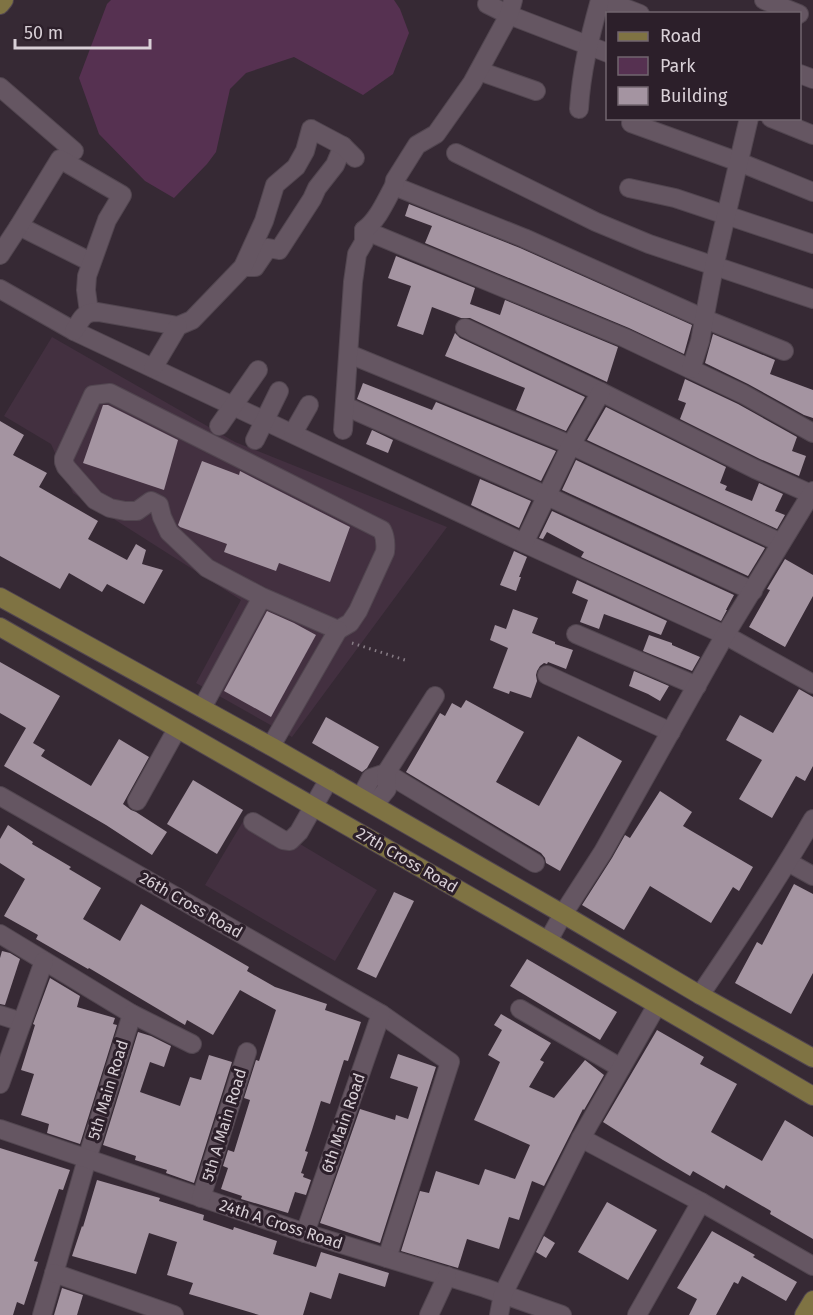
<svg xmlns="http://www.w3.org/2000/svg" width="813" height="1315" font-family="'Fira Sans',sans-serif">
<style>
.built{fill:#433040}
.green{fill:#563151}
.building{fill:#a494a1}
.lines{fill:none;stroke-linecap:round;stroke-linejoin:round}
.minor-casing{stroke:#524650;stroke-width:20}
.major-casing{stroke:#524650;stroke-width:20}
.path{stroke:#877c85;stroke-width:3;stroke-dasharray:1.5 4.5;stroke-linecap:butt}
.minor{stroke:#655662;stroke-width:18}
.major{stroke:#7f7343;stroke-width:18}
.labels{text-anchor:middle;dominant-baseline:central;stroke-width:6;stroke-linejoin:round;paint-order:stroke}
.street-label{font-size:16px;fill:#d9d0d7;stroke:#2c1f2a}
</style>
<rect width="100%" height="100%" fill="#362934"/>
<g class="built">
<polygon points="52,337 235,442 447,527 292,737 196,683 241,600 73,493 51,444 4,416"/>
<polygon points="248,813 377,890 335,961 205,885"/>
</g>
<polygon class="green" points="111,0 394,0 400,9 409,33 393,74 363,95 294,57 246,73 230,89 216,152 207,164 174,198 145,181 99,134 79,78 107,4"/>
<g class="building">
<polygon points="409,204 520,248 692,325 684,354 629,328 425,243 432,226 405,216"/>
<polygon points="396,256 475,288 470,304 500,315 505,300 618,347 607,382 470,318 461,318 432,307 423,335 397,326 411,286 388,278"/>
<polygon points="455,333 460,338 585,397 566,431 516,410 525,388 445,356"/>
<polygon points="713,334 775,360 770,374 813,390 813,418 804,415 748,384 705,363"/>
<polygon points="685,379 738,404 797,437 792,451 806,456 799,476 760,459 680,419 686,403 678,400"/>
<polygon points="363,383 432,410 436,402 556,451 541,481 357,399"/>
<polygon points="103,405 108,405 178,440 164,490 83,463"/>
<polygon points="606,407 726,467 720,483 727,486 725,490 752,501 759,483 783,494 775,511 785,515 777,529 587,440"/>
<polygon points="0,421 24,435 13,455 47,473 39,487 98,521 88,539 127,560 136,544 146,550 142,564 163,570 144,604 107,584 102,592 69,573 60,589 0,556"/>
<polygon points="372,430 393,440 388,453 366,444"/>
<polygon points="576,460 765,548 748,576 562,490"/>
<polygon points="202,461 239,475 240,471 350,527 330,582 279,563 276,571 224,552 227,544 180,527 178,525"/>
<polygon points="480,479 531,501 519,528 471,505"/>
<polygon points="552,511 734,595 726,610 727,610 721,621 581,557 584,552 547,532 543,539 539,538"/>
<polygon points="514,551 527,557 519,577 521,577 516,591 500,585"/>
<polygon points="785,559 813,575 813,596 785,647 749,627 770,590 767,589"/>
<polygon points="577,580 667,621 661,635 604,614 599,629 580,622 588,600 572,593"/>
<polygon points="513,609 538,618 532,633 555,642 555,644 573,650 566,669 548,662 547,664 544,663 540,666 537,671 536,675 537,681 531,698 510,691 509,694 493,688 508,648 490,640 495,625 506,629"/>
<polygon points="267,611 294,623 316,635 271,717 224,691"/>
<polygon points="649,635 672,643 672,645 700,657 692,671 643,651"/>
<polygon points="0,662 60,696 33,743 45,750 41,756 91,786 119,739 149,757 123,804 131,810 136,812 167,832 152,855 106,825 4,766 26,728 0,713"/>
<polygon points="634,671 669,686 660,701 648,694 629,686"/>
<polygon points="799,689 813,697 813,766 805,781 796,776 772,818 739,799 762,760 726,740 740,715 773,733"/>
<polygon points="466,700 524,732 496,782 539,806 578,736 622,761 560,871 546,863 545,858 541,853 406,772 440,713 445,716 452,703 461,708"/>
<polygon points="326,717 379,747 367,768 362,772 312,743"/>
<polygon points="193,780 243,810 217,854 167,824"/>
<polygon points="660,791 692,812 683,826 753,867 739,891 733,887 711,923 650,886 624,930 582,905 612,858 625,835 630,838"/>
<polygon points="8,825 33,842 32,844 71,867 69,869 101,888 83,919 120,941 141,904 249,967 247,971 275,987 327,1004 325,1010 361,1022 348,1061 344,1060 330,1104 321,1101 312,1130 305,1151 308,1152 301,1173 304,1174 303,1177 311,1180 306,1195 295,1192 288,1213 241,1199 242,1196 221,1189 228,1168 223,1166 228,1150 234,1152 250,1100 244,1098 256,1060 259,1061 276,1010 240,990 213,1035 187,1020 185,1025 89,968 88,969 36,939 38,935 4,916 25,879 0,863 0,839"/>
<polygon points="794,884 813,894 813,973 791,1014 735,983 757,942 762,945"/>
<polygon points="394,892 414,901 376,978 357,969"/>
<polygon points="2,951 10,953 20,959 5,1005 0,1004 0,958"/>
<polygon points="527,959 617,1012 600,1040 510,986"/>
<polygon points="50,978 80,996 77,1007 115,1018 113,1024 117,1025 80,1144 47,1133 49,1124 21,1115 34,1074 21,1070 35,1025 33,1024"/>
<polygon points="501,1014 551,1043 540,1060 544,1062 529,1087 554,1098 585,1060 604,1075 584,1110 583,1109 544,1186 532,1181 519,1220 509,1217 499,1249 467,1239 458,1268 401,1251 420,1191 429,1193 436,1171 479,1185 485,1169 515,1179 530,1145 474,1120 500,1062 488,1055 502,1030 494,1025"/>
<polygon points="657,1030 704,1057 700,1064 737,1084 711,1132 762,1161 785,1120 813,1137 813,1239 770,1214 771,1211 726,1185 724,1189 693,1171 690,1176 663,1160 603,1122"/>
<polygon points="138,1032 151,1036 171,1046 164,1067 150,1062 140,1092 180,1106 190,1077 201,1080 209,1055 232,1062 194,1183 166,1173 167,1170 135,1160 136,1156 103,1145"/>
<polygon points="398,1054 436,1067 380,1243 320,1223 360,1109 395,1120 396,1115 408,1119 418,1087 390,1078"/>
<polygon points="0,1148 70,1170 63,1190 59,1189 45,1229 34,1261 38,1262 24,1305 17,1302 13,1315 0,1315"/>
<polygon points="97,1180 160,1198 159,1201 204,1215 203,1220 233,1230 234,1227 277,1241 273,1254 316,1267 321,1252 389,1273 385,1287 339,1273 331,1299 310,1292 303,1315 259,1315 189,1294 193,1283 167,1275 177,1242 149,1233 136,1274 72,1256 82,1226 83,1227"/>
<polygon points="607,1202 657,1230 628,1280 578,1252"/>
<polygon points="712,1231 755,1255 753,1257 797,1282 786,1301 742,1276 738,1284 734,1282 716,1315 689,1315 697,1299 677,1288"/>
<polygon points="544,1236 555,1243 546,1258 536,1252"/>
<polygon points="62,1288 83,1295 77,1315 54,1315"/>
</g>
<g class="lines">
<defs>
<g id="minor">
<polyline points="604,0 640,14"/>
<polyline points="764,0 799,14"/>
<polyline points="487,4 509,15 608,53"/>
<polyline points="479,71 536,91"/>
<polyline points="800,74 813,79"/>
<polyline points="0,87 74,151"/>
<path d="M579,109C581,72 590,36 600,0"/>
<polyline points="771,118 813,135"/>
<polyline points="631,123 739,162 813,192"/>
<polyline points="456,153 596,222 649,244 813,299"/>
<polyline points="394,186 524,238 705,319 784,351"/>
<polyline points="629,188 675,198 813,244"/>
<polyline points="19,226 91,262"/>
<polyline points="364,230 625,338 743,394 813,433"/>
<polyline points="0,255 19,226 60,159 122,195 107,220 87,276 86,290 89,312"/>
<polyline points="243,267 255,267 268,248 279,250 312,199 317,188 335,165 343,146"/>
<polyline points="0,289 74,331 524,543 725,635 813,684"/>
<polyline points="465,328 601,392 755,469 811,494"/>
<path d="M74,331C82,319 82,312 98,312L178,326L192,320L243,267L264,221L275,185L296,167L305,151L311,129L343,146L355,158"/>
<polyline points="349,354 571,445 781,543"/>
<polyline points="153,368 178,326"/>
<polyline points="691,369 700,341 714,267 749,118"/>
<polyline points="345,406 547,496 753,591"/>
<polyline points="219,426 258,370"/>
<path d="M343,430L353,282L357,254L364,242V230C378,220 386,200 394,186L395,180L417,145L436,134L472,83L509,15L513,0"/>
<polyline points="293,433 309,405"/>
<polyline points="255,440 279,391"/>
<polyline points="524,543 571,445 601,392"/>
<polyline points="576,634 697,686"/>
<polyline points="547,675 671,732"/>
<path d="M202,708L262,597L338,630L350,623L358,611L385,552C386,544 386,538 382,530L110,393L93,395L64,458V462L66,467L95,500L110,508L125,511H137L151,501L159,505L162,517L169,532L207,568L262,597"/>
<polyline points="271,746 338,630"/>
<polyline points="386,773 535,863"/>
<polyline points="0,796 381,1014 450,1062 387,1258"/>
<polyline points="361,797 371,778 386,773"/>
<polyline points="137,801 177,729"/>
<polyline points="374,805 387,789 386,773 435,696"/>
<polyline points="253,822 283,840 290,841 299,832 329,779"/>
<polyline points="788,862 813,876"/>
<polyline points="0,934 132,1014 87,1159 42,1315"/>
<polyline points="548,941 563,914 603,852 725,635 813,491"/>
<path d="M700,995C739,938 778,880 813,819"/>
<polyline points="520,1009 621,1068"/>
<polyline points="132,1014 192,1044"/>
<polyline points="0,1015 22,1022"/>
<polyline points="0,1084 44,961"/>
<polyline points="0,1129 305,1233 485,1288 562,1315"/>
<polyline points="581,1138 701,1202 813,1266"/>
<polyline points="201,1198 247,1052"/>
<polyline points="305,1233 381,1014"/>
<polyline points="54,1273 174,1315"/>
<polyline points="429,1315 447,1276"/>
<polyline points="499,1315 503,1294 581,1138 657,1005"/>
<polyline points="637,1315 701,1202"/>
</g>
<g id="major">
<polyline points="0,5 4,0"/>
<polyline points="0,597 274,748 563,914 700,995 813,1058"/>
<polyline points="0,627 548,941 813,1096"/>
<polyline points="804,1315 813,1300"/>
</g>
</defs>
<use href="#minor" class="minor-casing"/>
<use href="#major" class="major-casing"/>
<polyline class="path" points="352,643 408,661"/>
<use href="#minor" class="minor"/>
<use href="#major" class="major"/>
</g>
<g class="labels">
<g class="street-label">
<text transform="translate(407 860) rotate(30)">27th Cross Road</text>
<text transform="translate(191 905) rotate(30)">26th Cross Road</text>
<text transform="translate(108 1090) rotate(-73)">5th Main Road</text>
<text transform="translate(343 1123) rotate(-71)">6th Main Road</text>
<text transform="translate(224 1125) rotate(-73)">5th A Main Road</text>
<text transform="translate(281 1224) rotate(18)">24th A Cross Road</text>
</g>
</g>
<rect x="606" y="12" width="195" height="108" fill="#2c1f2a" stroke="#71666f" stroke-width="1.5"/>
<rect x="618" y="32" width="30" height="9" fill="#7f7343" stroke="#71666f" stroke-width="1.5"/>
<text x="660" y="42" font-size="18" fill="#d9d0d7">Road</text>
<rect x="618" y="57" width="30" height="18" fill="#563151" stroke="#71666f" stroke-width="1.5"/>
<text x="660" y="72" font-size="18" fill="#d9d0d7">Park</text>
<rect x="618" y="87" width="30" height="18" fill="#a494a1" stroke="#71666f" stroke-width="1.5"/>
<text x="660" y="102" font-size="18" fill="#d9d0d7">Building</text>
<path d="M15 39v9h135v-9" fill="none" stroke="#d9d0d7" stroke-width="3"/>
<text x="24" y="39" font-size="18" fill="#d9d0d7" stroke="#2c1f2a" stroke-width="4.5" paint-order="stroke">50 m</text>
</svg>
